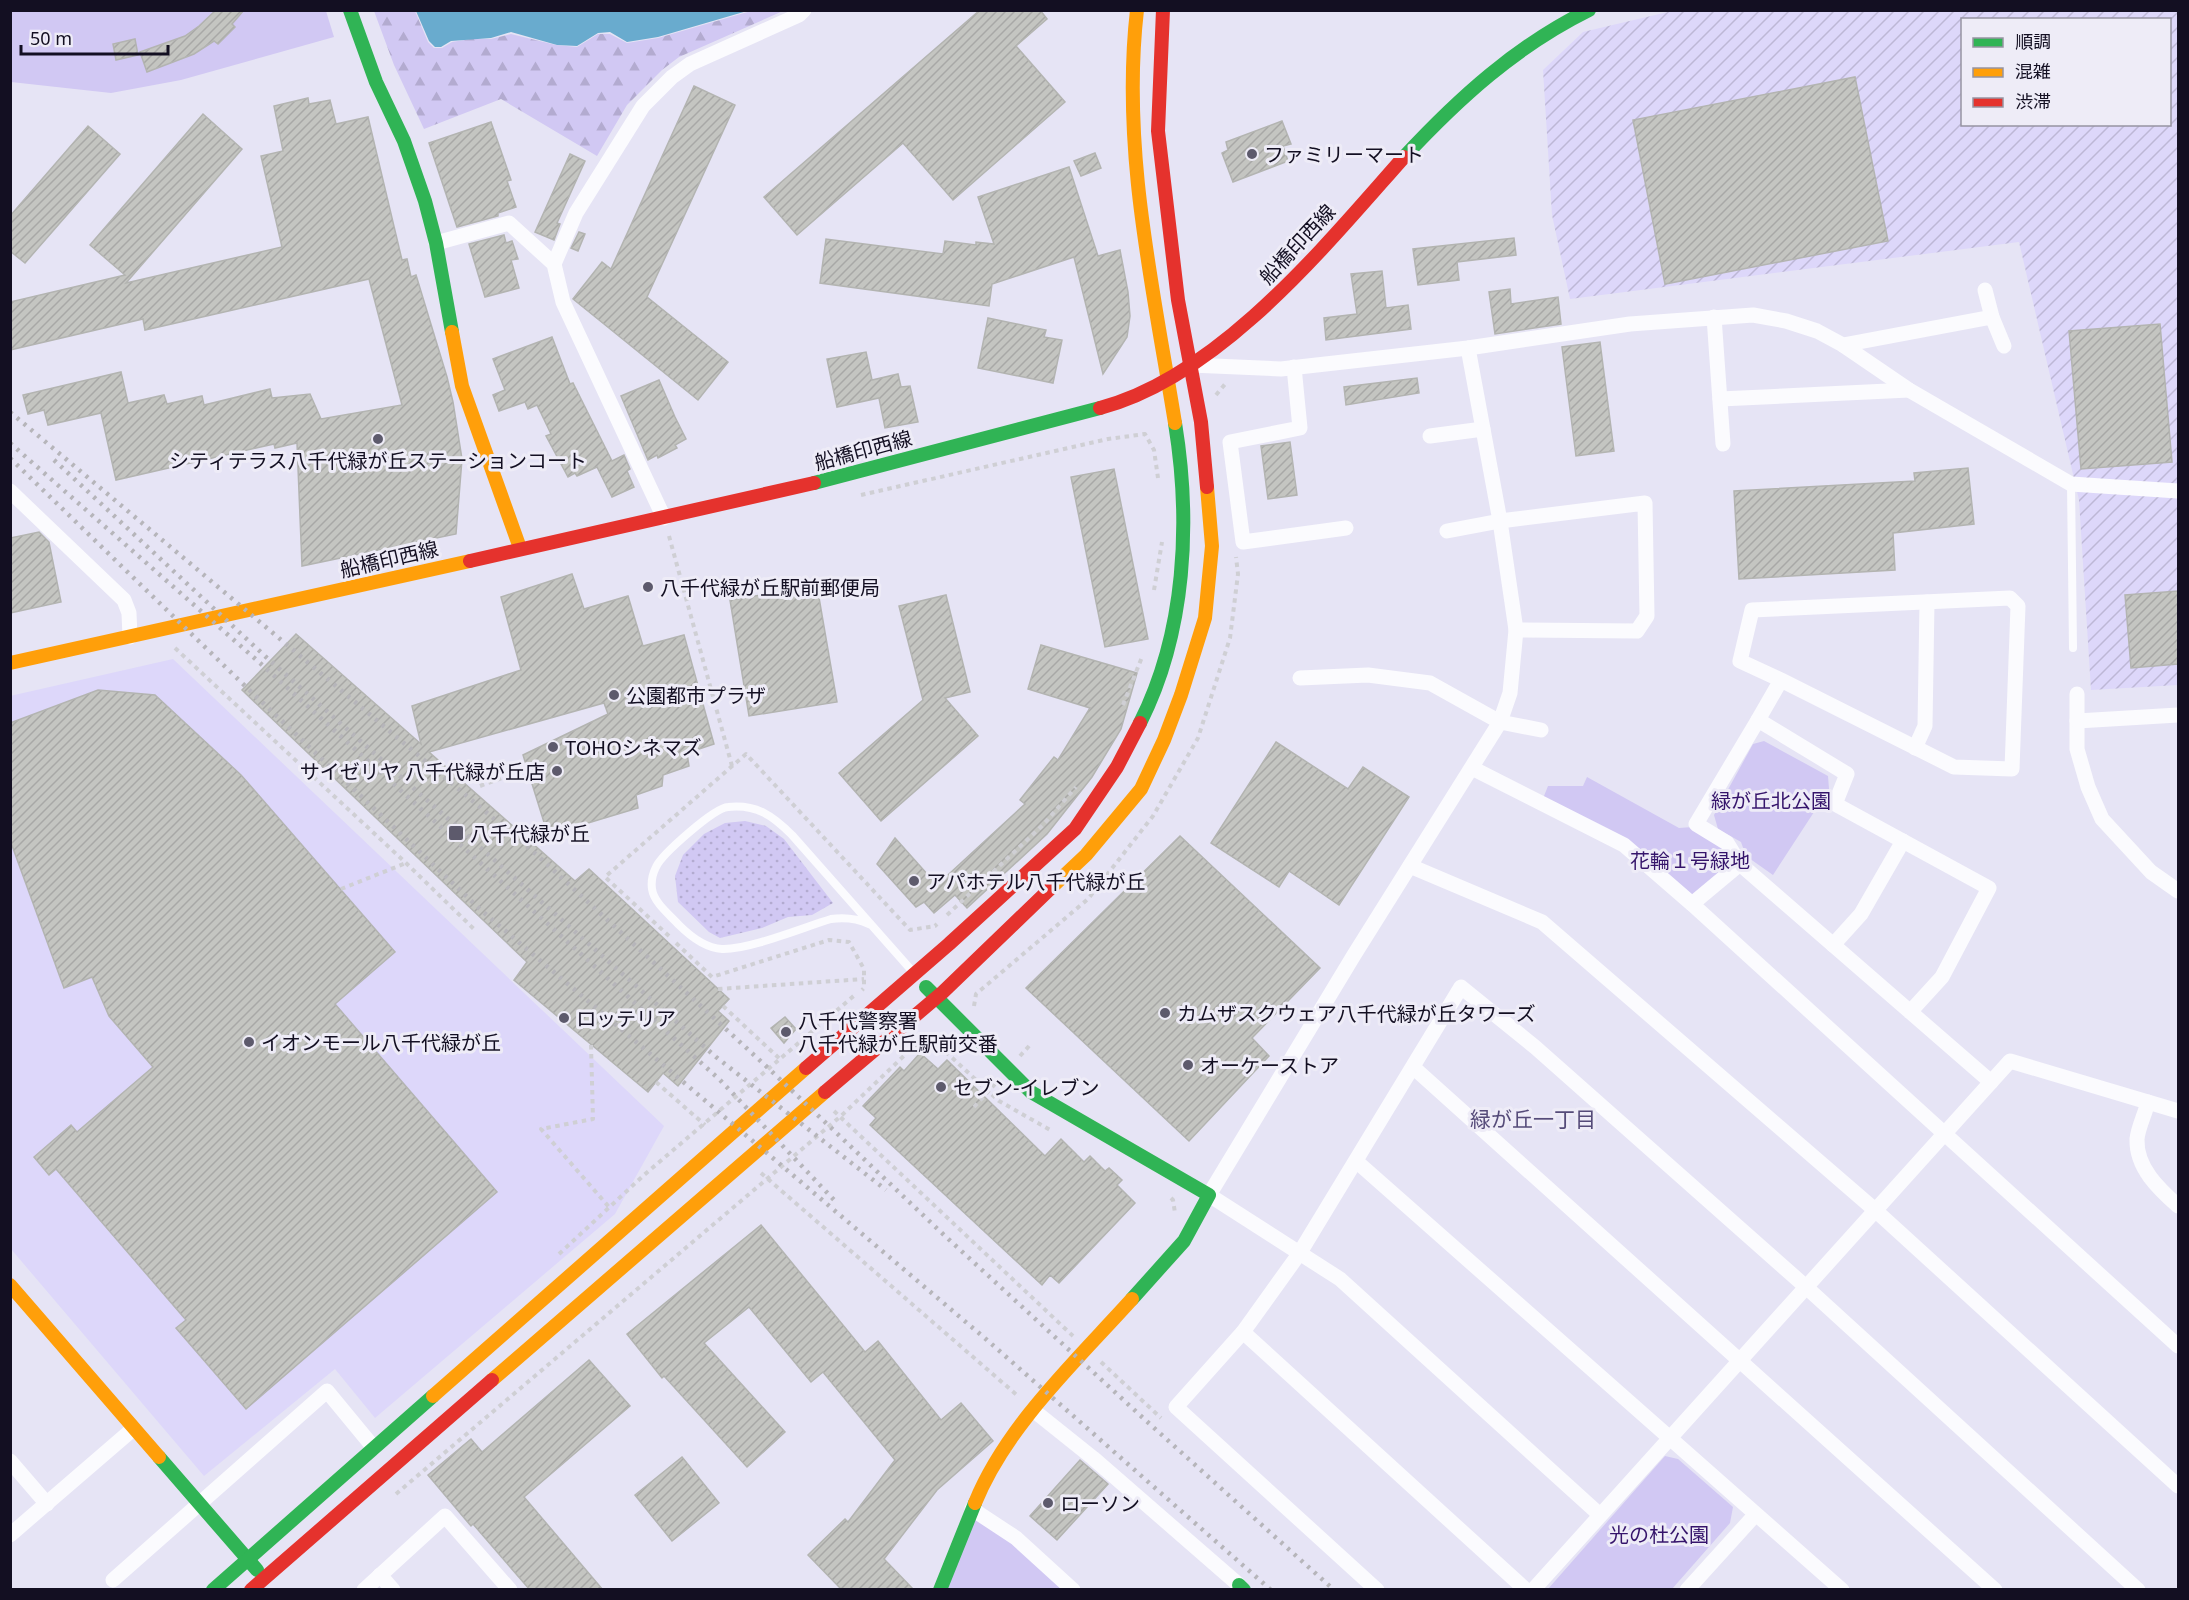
<svg xmlns="http://www.w3.org/2000/svg" width="2189" height="1600" font-family="'Noto Sans','Noto Sans JP',sans-serif">
<style>
.built{fill:#ddd7fa}
.industrial{fill:url(#industrial-furrows);fill-rule:evenodd}
.green{fill:#d1c8f3}
.forest{fill:url(#forest-firs)}
.garden{fill:url(#garden-dots)}
.water{fill:#69abce}
.building{fill:url(#building-hatch);stroke:#b3b4b1;stroke-width:1.5}
.lines{fill:none;stroke-linecap:round;stroke-linejoin:round}
.path{stroke:#cfcfd4;stroke-width:4;stroke-dasharray:4.5 4.5;stroke-linecap:butt}
.lane{stroke:#fbfbfe;stroke-width:8}
.street{stroke:#fbfbfe;stroke-width:15}
.fast{stroke:#30b455;stroke-width:14}
.slow{stroke:#ff9f0a;stroke-width:14}
.jam{stroke:#e5322d;stroke-width:14}
.rail{stroke:#b6b5ba;stroke-width:4.5;stroke-dasharray:3 6;stroke-linecap:butt}
.poi-dot{fill:#5d5a6c;stroke:#eeecf7;stroke-width:2}
.labels{text-anchor:middle;dominant-baseline:central;stroke-width:6;stroke-linejoin:round;paint-order:stroke}
.poi-label{font-size:20px;fill:#130f22;stroke:#eeecf7;text-anchor:start}
.street-label{font-size:20px;fill:#130f22;stroke:#eeecf7}
.park-label{font-size:20px;fill:#35146b;stroke:#eeecf7}
.neighbourhood-label{font-size:21px;fill:#554b79;stroke:#eeecf7}
</style>
<defs>
<pattern id="industrial-furrows" width="10" height="10" patternUnits="userSpaceOnUse" patternTransform="scale(1.5)"><rect width="10" height="10" fill="#ddd7fa"/><path d="M-1 1l2-2M0 10L10 0M9 11l2-2" fill="none" stroke="#bdb7d6"/></pattern>
<pattern id="forest-firs" width="22" height="20" patternUnits="userSpaceOnUse" patternTransform="scale(1.5)"><rect width="22" height="20" fill="#d1c8f3"/><path d="M5 1l3.5 6h-7zM16 11l3.5 6h-7z" fill="#b3abd0"/></pattern>
<pattern id="garden-dots" width="8" height="8" patternUnits="userSpaceOnUse" patternTransform="scale(1.5)"><rect width="8" height="8" fill="#d1c8f3"/><path d="M2 2h.1M6 6h.1" fill="none" stroke="#b3abd0" stroke-width="1.8" stroke-linecap="round"/></pattern>
<pattern id="building-hatch" width="6" height="6" patternUnits="userSpaceOnUse" patternTransform="scale(1.5)"><rect width="6" height="6" fill="#c4c5c1"/><path d="M-1 1l2-2M0 6l6-6M5 7l2-2" fill="none" stroke="#a8a8a6"/></pattern>
</defs>
<rect width="100%" height="100%" fill="#e6e4f5"/>
<polygon class="built" points="173,659 664,1126 615,1214 375,1418 335,1369 204,1476 11,1249 10,696"/>
<path class="industrial" d="M1672,11H2178V685L2091,690L2079,500L2019,242L1570,299L1552,215L1543,70L1583,32ZM1962,20H2170V124H1962Z"/>
<g class="green">
<polygon points="11,11 326,11 334,37 181,80 111,93 11,82"/>
<polygon points="1764,741 1828,776 1829,789 1773,875 1746,856 1741,842 1718,829 1714,815 1753,744"/>
<polygon points="1587,777 1679,828 1693,827 1726,846 1736,864 1692,901 1624,842 1542,801 1548,786 1583,786"/>
<polygon points="1665,1456 1678,1459 1733,1507 1730,1523 1672,1589 1548,1589"/>
<polygon points="972,1509 1065,1590 940,1590"/>
</g>
<polygon class="forest" points="374,11 415,11 428,42 434,48 442,48 452,42 470,39 491,39 511,34 556,45 577,47 598,34 610,34 627,43 658,38 751,11 783,11 679,57 662,70 627,105 597,156 501,99 424,129 394,65"/>
<polygon class="garden" points="745,821 766,826 784,839 833,903 812,915 788,917 762,928 720,938 709,932 678,902 675,876 683,855 704,834 725,823"/>
<polygon class="water" points="416,11 747,11 658,37 627,42 610,32 598,33 577,46 557,45 511,32 491,38 451,41 441,47 435,47 429,41"/>
<g class="building">
<polygon points="216,10 244,10 232,24 235,27 218,44 214,41 194,54 147,72 140,52 185,36 199,26"/>
<polygon points="980,10 1040,10 1047,19 1016,46 1065,102 953,200 903,143 797,235 764,197"/>
<polygon points="135,39 138,55 116,60 113,44"/>
<polygon points="1855,77 1888,241 1665,284 1633,120"/>
<polygon points="694,86 735,105 647,297 728,362 698,400 573,299 602,262 611,269"/>
<polygon points="308,98 309,104 330,100 336,124 368,117 402,260 407,259 411,277 416,275 447,377 453,402 462,459 456,534 302,566 297,443 275,448 274,444 116,480 101,413 48,425 44,410 28,414 23,395 121,372 128,403 164,395 167,404 202,396 204,405 270,389 272,398 310,394 321,419 402,405 369,279 145,330 143,319 10,350 10,302 125,275 90,245 203,114 242,149 126,283 282,247 261,156 283,151 274,106"/>
<polygon points="1282,121 1291,144 1283,146 1288,161 1233,182 1222,153 1228,150 1226,142"/>
<polygon points="491,122 511,180 507,181 516,207 498,213 498,216 457,227 429,143"/>
<polygon points="88,126 120,154 25,263 10,251 10,216"/>
<polygon points="1095,153 1101,168 1081,176 1074,161"/>
<polygon points="570,154 585,161 557,223 560,224 554,240 535,232"/>
<polygon points="1069,167 1098,256 1120,250 1128,292 1130,316 1127,337 1103,374 1074,257 992,284 989,306 820,283 826,239 943,254 945,241 976,245 976,242 994,244 978,197"/>
<polygon points="579,232 585,234 578,251 571,248"/>
<polygon points="504,235 506,243 512,241 518,259 511,260 519,288 485,297 469,244"/>
<polygon points="1514,238 1516,255 1457,262 1459,280 1418,285 1413,249"/>
<polygon points="1382,271 1386,308 1408,305 1411,329 1326,340 1324,318 1357,314 1351,274"/>
<polygon points="1510,289 1511,304 1558,297 1561,324 1495,334 1489,292"/>
<polygon points="988,318 1046,330 1044,337 1062,340 1053,383 978,368"/>
<polygon points="2160,324 2172,462 2081,469 2069,331"/>
<polygon points="552,337 570,384 573,383 612,461 624,455 630,469 627,471 634,487 612,497 597,467 577,476 575,473 568,477 546,436 551,434 537,405 528,409 525,402 499,411 493,395 505,390 493,359"/>
<polygon points="1600,342 1614,451 1576,456 1562,347"/>
<polygon points="866,352 872,380 898,374 901,387 910,386 918,422 885,428 879,398 837,407 827,359"/>
<polygon points="1417,378 1419,393 1346,405 1344,387"/>
<polygon points="659,380 675,417 686,439 675,445 677,448 658,458 657,455 648,460 621,396"/>
<polygon points="1290,442 1297,495 1268,499 1261,446"/>
<polygon points="1968,468 1974,524 1893,533 1895,570 1739,579 1734,491 1915,481 1914,473"/>
<polygon points="1114,469 1148,639 1105,647 1071,477"/>
<polygon points="39,532 49,542 61,602 10,613 10,538"/>
<polygon points="572,574 584,609 628,596 643,646 684,635 714,744 687,753 689,766 663,775 662,786 636,795 638,808 548,835 523,755 608,714 604,703 429,752 575,881 589,869 729,999 718,1011 729,1021 678,1086 663,1073 648,1092 514,980 527,962 242,690 296,634 421,744 412,706 521,670 501,597"/>
<polygon points="817,586 837,702 749,716 730,600"/>
<polygon points="2178,591 2178,664 2131,668 2125,595"/>
<polygon points="946,595 970,692 945,698 978,736 881,821 839,773 923,700 899,606"/>
<polygon points="1041,645 1137,673 1121,729 1092,777 1047,834 967,908 955,895 934,913 924,902 916,907 877,864 895,838 937,885 1025,804 1020,800 1054,757 1058,760 1090,708 1028,689"/>
<polygon points="98,690 155,695 241,775 395,952 335,1004 497,1192 246,1409 176,1328 186,1320 56,1169 49,1175 34,1157 71,1125 77,1132 153,1067 109,1016 92,977 64,988 10,840 10,723"/>
<polygon points="1276,742 1348,789 1363,767 1409,797 1339,905 1289,871 1279,887 1211,843"/>
<polygon points="1180,836 1320,968 1252,1038 1269,1056 1189,1141 1026,988"/>
<polygon points="785,1017 796,1029 784,1043 771,1028"/>
<polygon points="920,1053 938,1069 947,1060 1045,1156 1061,1139 1084,1162 1090,1156 1105,1171 1109,1168 1122,1180 1117,1185 1135,1203 1059,1283 1050,1275 1042,1285 870,1125 876,1118 863,1106 900,1067 904,1071"/>
<polygon points="761,1225 865,1352 878,1341 941,1420 961,1403 993,1441 937,1490 884,1559 914,1590 842,1590 808,1555 845,1519 848,1522 895,1460 823,1372 811,1382 749,1307 704,1343 785,1432 747,1467 664,1376 662,1378 627,1334"/>
<polygon points="589,1360 630,1406 524,1497 603,1590 530,1590 473,1524 471,1526 428,1475 471,1439 482,1452"/>
<polygon points="682,1457 719,1503 672,1541 635,1495"/>
<polygon points="1080,1460 1108,1484 1057,1540 1030,1516"/>
</g>
<g class="lines">
<g class="path">
<polyline points="1216,395 1226,383"/>
<polyline points="861,495 1108,439 1145,434 1154,450 1158,478"/>
<polyline points="669,536 732,766"/>
<polyline points="1154,590 1162,542"/>
<polyline points="175,648 406,863 476,931"/>
<polyline points="1123,705 1142,657"/>
<polyline points="480,786 510,775"/>
<polyline points="341,889 406,863"/>
<polyline points="947,915 1043,825 1076,787"/>
<polyline points="669,936 605,877 746,754 910,930 935,926 937,924"/>
<polyline points="676,943 712,977 829,940 849,942 864,969 864,988 862,990"/>
<polyline points="718,989 864,979"/>
<polyline points="723,1006 781,1060"/>
<polyline points="974,1006 976,994 1088,899 1153,816 1198,738 1230,638 1238,574 1236,557"/>
<polyline points="591,1045 593,1119 541,1129 609,1207"/>
<polyline points="1020,1056 1030,1045"/>
<polyline points="656,1082 705,1125"/>
<polyline points="974,1107 995,1084"/>
<polyline points="834,1111 1073,1336"/>
<polyline points="761,1173 1018,1396"/>
<polyline points="1171,1198 1173,1200 1175,1213"/>
<polyline points="559,1254 644,1175 856,994"/>
<polyline points="1101,1362 1161,1418"/>
<polyline points="396,1494 841,1116 909,1051 921,1045 935,1042 999,1101 1052,1131"/>
</g>
<g class="lane">
<polyline points="2071,484 2073,648"/>
<path d="M869,924C856,918 845,917 831,919C804,927 749,950 722,949C705,948 691,937 679,925C670,915 654,903 652,889C651,882 653,873 656,867C662,854 714,808 728,807C757,804 773,816 792,835L913,972"/>
</g>
<g class="street">
<polyline points="436,243 509,223 554,264 563,302 664,518"/>
<polyline points="554,264 576,213 643,106 672,77 690,64 799,15 804,10"/>
<polyline points="1985,290 1992,317 2004,346"/>
<polyline points="1714,317 1723,444"/>
<polyline points="1843,345 1992,317"/>
<polyline points="1468,348 1500,521 1516,630 1510,693 1500,722 1354,955 1209,1195 1340,1279 1600,1515"/>
<polyline points="1191,365 1281,369 1468,348 1630,324 1753,315 1786,321 1817,331 1843,345 1909,390 2071,484 2178,491"/>
<polyline points="1294,367 1300,428 1230,442 1243,542 1346,528"/>
<polyline points="1720,399 1909,390"/>
<polyline points="1430,436 1483,429"/>
<polyline points="10,491 124,600 129,613 130,637"/>
<polyline points="1447,531 1500,521 1645,503 1647,616 1637,631 1516,630"/>
<polyline points="1300,678 1368,675 1430,683 1500,722 1541,730"/>
<polyline points="2077,694 2077,749 2088,787 2102,819 2151,872 2178,891"/>
<polyline points="1758,720 1781,680 1740,661 1752,610 2010,598 2018,606 2012,769 1954,767 1781,680"/>
<polyline points="2077,721 2178,715"/>
<polyline points="1915,748 1925,726 1927,602"/>
<polyline points="1472,768 1624,845 1692,904 2178,1346"/>
<polyline points="1410,866 1542,922 1875,1210 2178,1486"/>
<polyline points="1692,904 1740,864"/>
<polyline points="1833,945 1861,914 1903,841"/>
<polyline points="1910,1012 1942,977 1989,888 1835,804 1847,774 1758,720 1696,824 1727,843 1740,864 1991,1082"/>
<polyline points="1413,1067 1995,1590"/>
<path d="M2148,1102C2145,1114 2138,1128 2137,1139C2136,1168 2159,1189 2178,1206"/>
<polyline points="1356,1161 1842,1590"/>
<polyline points="1243,1332 1526,1590"/>
<polyline points="1033,1410 1093,1458 1239,1585"/>
<polyline points="10,1461 47,1504"/>
<polyline points="972,1509 1016,1538 1073,1590"/>
<polyline points="10,1535 133,1429"/>
<polyline points="380,1575 393,1590"/>
<polyline points="113,1580 327,1391 374,1448"/>
<polyline points="364,1590 445,1516 510,1590"/>
<polyline points="1377,1590 1176,1407 1243,1332 1299,1254 1461,987 1535,1047 1806,1287 2138,1590"/>
<polyline points="1533,1590 2010,1061 2178,1111"/>
<polyline points="1687,1590 1755,1515"/>
</g>
<g class="fast">
<polyline points="350,10 376,82 404,141 425,201 436,243 452,332"/>
<path d="M1404,157C1459,98 1516,46 1589,10"/>
<polyline points="814,483 1100,408"/>
<path d="M1140,723C1186,632 1191,521 1175,423"/>
<polyline points="926,987 1031,1092 1209,1195 1184,1241 1132,1299"/>
<polyline points="159,1457 257,1570"/>
<polyline points="1239,1585 1244,1590"/>
<polyline points="213,1590 433,1396"/>
<polyline points="940,1590 975,1503"/>
</g>
<g class="slow">
<path d="M1137,10C1121,148 1153,287 1175,423"/>
<polyline points="452,332 462,386 520,548"/>
<polyline points="10,663 470,561"/>
<polyline points="1052,887 1086,855 1141,789 1164,740 1181,695 1205,618 1212,546 1207,487"/>
<polyline points="10,1285 159,1457"/>
<polyline points="492,1380 825,1092"/>
<polyline points="433,1396 806,1068"/>
<path d="M975,1503C1006,1426 1077,1360 1132,1299"/>
</g>
<g class="jam">
<polyline points="1163,10 1158,131 1178,300 1201,422 1207,487"/>
<path d="M1100,408C1219,377 1325,246 1404,157"/>
<polyline points="470,561 814,483"/>
<polyline points="806,1068 949,944 1075,829 1117,767 1140,723"/>
<polyline points="825,1092 943,992 1052,887"/>
<polyline points="251,1590 492,1380"/>
</g>
<g class="rail">
<polyline points="10,412 537,855 767,1067 944,1235 1142,1417 1334,1590"/>
<polyline points="10,443 260,663 720,1080 836,1202"/>
<polyline points="10,458 242,683 482,911 987,1340 1271,1590"/>
<polyline points="54,460 266,657 716,1057 886,1190"/>
</g>
</g>
<g class="poi-dot">
<circle cx="1252" cy="154" r="6"/>
<circle cx="378" cy="439" r="6"/>
<circle cx="648" cy="587" r="6"/>
<circle cx="614" cy="695" r="6"/>
<circle cx="553" cy="747" r="6"/>
<circle cx="557" cy="771" r="6"/>
<rect x="448" y="825" width="16" height="16" rx="3"/>
<circle cx="914" cy="881" r="6"/>
<circle cx="1165" cy="1013" r="6"/>
<circle cx="564" cy="1018" r="6"/>
<circle cx="786" cy="1032" r="6"/>
<circle cx="249" cy="1042" r="6"/>
<circle cx="1188" cy="1065" r="6"/>
<circle cx="941" cy="1087" r="6"/>
<circle cx="1048" cy="1503" r="6"/>
</g>
<g class="labels">
<g class="poi-label">
<text x="1264" y="154">ファミリーマート</text>
<text x="378" y="460" text-anchor="middle">シティテラス八千代緑が丘ステーションコート</text>
<text x="660" y="587">八千代緑が丘駅前郵便局</text>
<text x="626" y="695">公園都市プラザ</text>
<text x="565" y="747">TOHOシネマズ</text>
<text x="545" y="771" text-anchor="end">サイゼリヤ 八千代緑が丘店</text>
<text x="470" y="833">八千代緑が丘</text>
<text x="926" y="881">アパホテル八千代緑が丘</text>
<text x="1177" y="1013">カムザスクウェア八千代緑が丘タワーズ</text>
<text x="576" y="1018">ロッテリア</text>
<text x="798" y="1020">八千代警察署<tspan x="798" dy="23">八千代緑が丘駅前交番</tspan></text>
<text x="261" y="1042">イオンモール八千代緑が丘</text>
<text x="1200" y="1065">オーケーストア</text>
<text x="953" y="1087">セブン-イレブン</text>
<text x="1060" y="1503">ローソン</text>
</g>
<g class="street-label">
<text transform="translate(1297 244) rotate(-47)">船橋印西線</text>
<text transform="translate(863 450) rotate(-15)">船橋印西線</text>
<text transform="translate(389 559) rotate(-13)">船橋印西線</text>
</g>
<g class="park-label">
<text x="1771" y="800">緑が丘北公園</text>
<text x="1690" y="860">花輪１号緑地</text>
<text x="1659" y="1534">光の杜公園</text>
</g>
<g class="neighbourhood-label">
<text x="1533" y="1119">緑が丘一丁目</text>
</g>
</g>
<rect width="2189" height="1600" fill="none" stroke="#130f22" stroke-width="24"/>
<rect x="1961" y="18" width="210" height="108" fill="#eeecf7" stroke="#9694a2" stroke-width="1.5"/>
<rect x="1973" y="38" width="30" height="9" fill="#30b455" stroke="#9694a2" stroke-width="1.5"/>
<text x="2015" y="48" font-size="18" fill="#130f22">順調</text>
<rect x="1973" y="68" width="30" height="9" fill="#ff9f0a" stroke="#9694a2" stroke-width="1.5"/>
<text x="2015" y="78" font-size="18" fill="#130f22">混雑</text>
<rect x="1973" y="98" width="30" height="9" fill="#e5322d" stroke="#9694a2" stroke-width="1.5"/>
<text x="2015" y="108" font-size="18" fill="#130f22">渋滞</text>
<path d="M21 45v9h147v-9" fill="none" stroke="#130f22" stroke-width="3"/>
<text x="30" y="45" font-size="18" fill="#130f22" stroke="#eeecf7" stroke-width="4.5" paint-order="stroke">50 m</text>
</svg>
